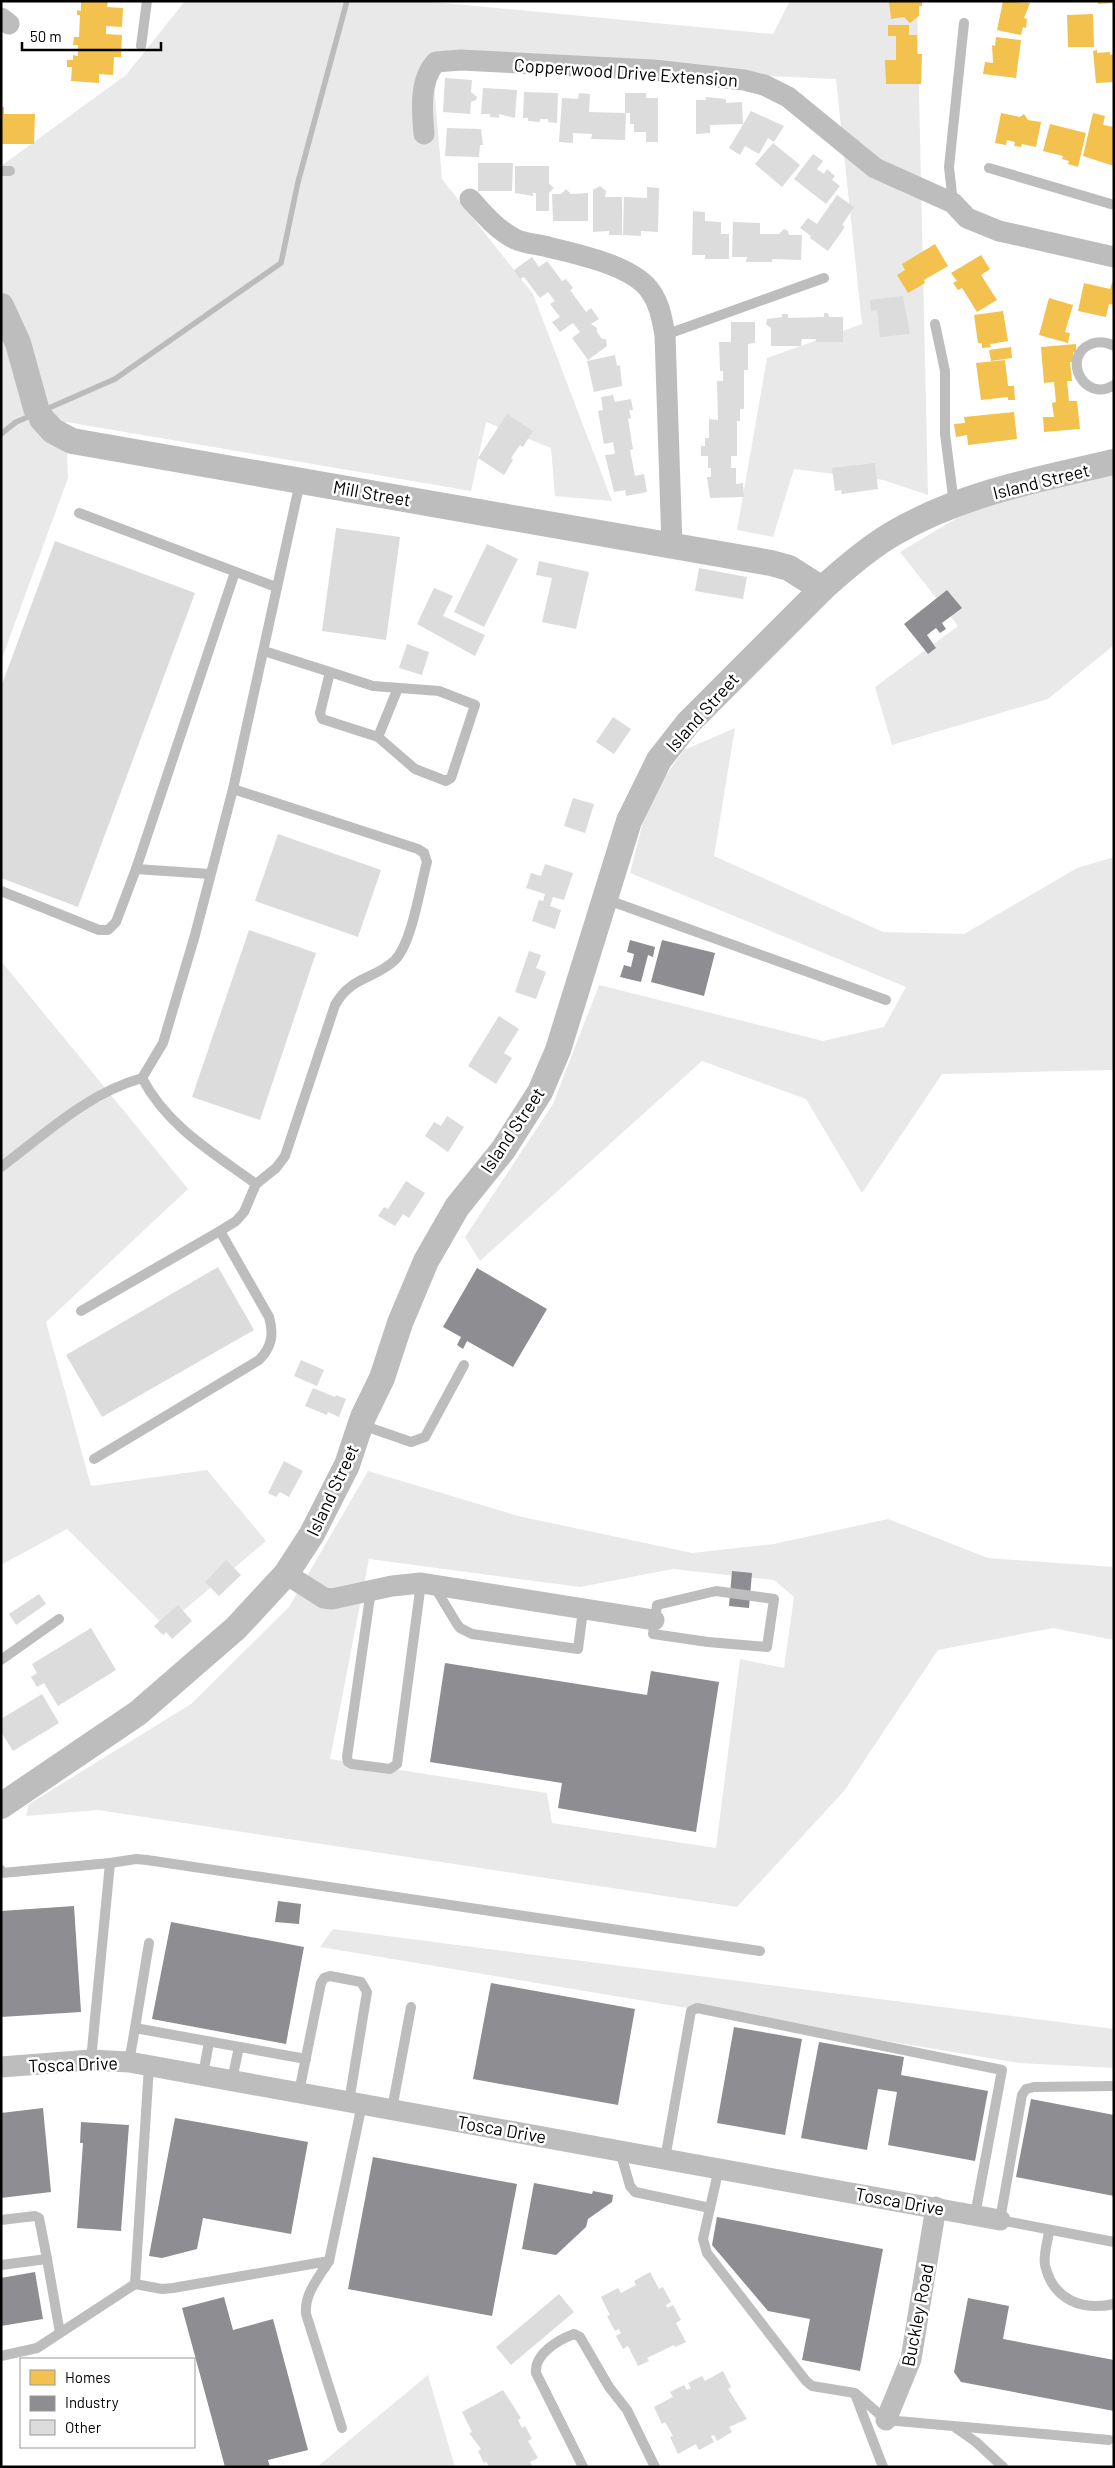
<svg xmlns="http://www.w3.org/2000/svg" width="1115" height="2468" font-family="Barlow,sans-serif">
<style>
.green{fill:#e9e9e9;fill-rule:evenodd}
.homes{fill:#f2c14e}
.industry{fill:#8d8d92}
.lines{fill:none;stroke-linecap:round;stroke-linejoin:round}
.stream{stroke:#bbb;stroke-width:5.5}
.building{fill:#dcdcdc}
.service{stroke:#bdbdbd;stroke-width:10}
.minor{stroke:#bdbdbd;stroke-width:21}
.tertiary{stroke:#bdbdbd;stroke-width:26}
.labels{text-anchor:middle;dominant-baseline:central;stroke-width:5;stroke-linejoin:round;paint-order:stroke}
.street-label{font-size:18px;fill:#000;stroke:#fff}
</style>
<rect width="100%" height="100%" fill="#fff"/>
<g class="green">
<polygon points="185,1 422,1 773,34 790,1 917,1 928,495 883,480 794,469 773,537 737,530 767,358 862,324 836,79 432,61 442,179 533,294 612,501 555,496 551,448 486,422 471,491 66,422 68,478 1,661 1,166 126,75"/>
<polygon points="1114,461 1114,645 1048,699 892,745 875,687 958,626 900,552 1036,471"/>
<polygon points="735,728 714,856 883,932 964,934 1077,868 1114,857 1114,1070 942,1074 862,1193 806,1099 702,1061 480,1261 465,1237 553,1104 599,985 823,1041 884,1027 906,987 630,873 649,799 684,750"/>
<polygon points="1,961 188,1189 46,1322 91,1486 207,1470 266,1541 165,1626 67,1529 1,1565"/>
<path d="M368,1471L518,1516L692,1553L774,1544L888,1519L988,1558L1114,1567V1640L1053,1628L938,1650L844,1791L737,1907L98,1810L26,1816L29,1804L191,1704L289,1607ZM369,1559L580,1587L673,1569L774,1580L794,1597L784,1668L740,1659L716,1848L552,1823L547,1793L330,1759Z"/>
<polygon points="333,1929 1114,2029 1114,2068 1019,2063 320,1947"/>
<polygon points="428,2375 455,2467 317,2467"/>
</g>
<g class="homes">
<polygon points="81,1 108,1 107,7 123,8 122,27 106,26 106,34 122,35 121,57 114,57 113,75 99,74 99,83 71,81 72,67 67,67 67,60 73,60 73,55 78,56 78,45 73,45 74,37 79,37 80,15 77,15 77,10 81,11"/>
<polygon points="889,1 922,1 922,6 919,6 919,16 910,23 904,17 891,19"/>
<polygon points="1003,1 1030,3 1024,18 1027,19 1026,28 1023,27 1021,35 997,30"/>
<polygon points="1098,1 1114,1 1114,3 1098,4"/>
<polygon points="1093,14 1094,47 1068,47 1067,15"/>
<polygon points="888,25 909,25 909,35 917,35 917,54 922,54 921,84 886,84 885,60 896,60 896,36 888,36"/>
<polygon points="996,37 1021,40 1016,78 983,74 985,62 993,63 992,45 995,46"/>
<polygon points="1097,50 1097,53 1110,52 1110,55 1114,54 1114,82 1096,83 1093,51"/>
<polygon points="1,107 4,107 4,114 35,114 34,144 1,144"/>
<polygon points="1001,113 1020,117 1024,114 1028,120 1041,122 1036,147 1022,144 1021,147 1014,146 1015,142 1007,140 1006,145 995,143"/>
<polygon points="1093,113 1105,116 1103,125 1114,127 1114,166 1083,156"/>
<polygon points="1050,124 1086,133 1078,167 1068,164 1069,161 1062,159 1063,156 1043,151"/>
<polygon points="935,244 948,266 924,280 925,283 908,293 897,275 905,270 902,264"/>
<polygon points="981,255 990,269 981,275 997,300 977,312 962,288 958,290 953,283 957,281 951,273"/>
<polygon points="1084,283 1110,289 1112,283 1114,283 1114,305 1109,304 1106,317 1078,311"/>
<polygon points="1049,298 1073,305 1065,332 1070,333 1068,343 1039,335"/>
<polygon points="1003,311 1008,341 990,344 991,347 982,348 982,343 978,343 974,315"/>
<polygon points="1076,344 1076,352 1073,352 1073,362 1070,362 1072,381 1067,381 1069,401 1077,401 1080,429 1044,432 1043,417 1054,417 1052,403 1056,402 1054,382 1044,383 1041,347"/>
<polygon points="1011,347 1012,358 991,361 989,350"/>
<polygon points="1005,360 1008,386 1014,386 1015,400 1008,400 1008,397 981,400 976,363"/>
<polygon points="1014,412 1017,439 968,445 967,435 956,437 954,424 965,423 964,417"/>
</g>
<g class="industry">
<polygon points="947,590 962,608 942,623 946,629 940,633 936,628 927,635 936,648 928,654 904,624"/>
<polygon points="630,940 655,947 653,957 648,955 641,982 620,977 624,965 631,967 634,954 627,952"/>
<polygon points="662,940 715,953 704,996 651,982"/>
<polygon points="477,1268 547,1309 513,1367 467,1341 463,1349 457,1345 461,1337 443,1327"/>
<polygon points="732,1571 752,1573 749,1608 729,1606"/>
<polygon points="445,1663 647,1695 651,1671 719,1682 696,1832 558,1808 562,1783 430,1762"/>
<polygon points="278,1901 301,1904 299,1924 275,1922"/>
<polygon points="74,1906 81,2012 1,2017 1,1911"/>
<polygon points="171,1922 304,1947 286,2044 152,2019"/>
<polygon points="491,1983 635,2009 618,2105 473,2079"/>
<polygon points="734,2027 802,2039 785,2135 717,2123"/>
<polygon points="819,2042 904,2057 901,2075 988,2091 975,2161 888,2145 897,2092 878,2089 867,2150 801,2138"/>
<polygon points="1031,2099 1114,2115 1114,2196 1016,2177"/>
<polygon points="43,2108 51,2192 1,2198 1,2113"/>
<polygon points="175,2118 308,2142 291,2234 203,2218 197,2249 162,2258 149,2256"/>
<polygon points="81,2122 129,2125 121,2231 77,2228 83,2143 80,2143"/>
<polygon points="373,2157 517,2184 492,2316 348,2289"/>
<polygon points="534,2183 592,2194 593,2191 613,2195 612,2202 588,2219 586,2227 556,2255 522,2249"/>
<polygon points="717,2217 883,2249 860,2371 802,2360 810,2319 768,2311 712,2245"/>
<polygon points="35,2272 43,2319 1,2326 1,2278"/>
<polygon points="224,2297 233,2330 273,2319 308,2450 268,2460 270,2467 225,2467 182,2308"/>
<polygon points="968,2298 1009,2306 1003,2339 1114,2360 1114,2411 961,2382 954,2372"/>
</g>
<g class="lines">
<g class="stream">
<polyline points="42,411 115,379 281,263 298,182 347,1"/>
<polyline points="1,434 16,422 33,415"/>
</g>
</g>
<g class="building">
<polygon points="445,78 472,80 471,92 477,97 476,100 471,102 470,114 443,112"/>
<polygon points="483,88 517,90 515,118 499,114 499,118 490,117 490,114 481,114"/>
<polygon points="524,92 558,93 557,123 548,122 548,119 540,119 540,122 528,121 528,118 523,118"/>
<polygon points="579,93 590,94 589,112 626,113 625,140 591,139 592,134 573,133 573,143 559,142 562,98 578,99"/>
<polygon points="625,93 646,93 646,98 658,98 658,142 646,142 646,132 634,132 634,124 630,124 630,113 625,113"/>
<polygon points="706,97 726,99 726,103 742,102 743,124 710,125 710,133 696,134 696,100 706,100"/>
<polygon points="751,111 784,126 774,142 768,138 759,154 745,146 740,155 729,148"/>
<polygon points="447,128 481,129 483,145 480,145 479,157 445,156"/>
<polygon points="773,143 800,165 782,187 755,164"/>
<polygon points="813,154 823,161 817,169 824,174 827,169 835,176 832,180 840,186 826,204 794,179"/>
<polygon points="478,163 513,163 512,191 478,191"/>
<polygon points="515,166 549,166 549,184 554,188 549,193 549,211 536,211 536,193 533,193 533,196 515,193"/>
<polygon points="600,186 606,191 605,197 622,197 622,235 609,235 609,231 593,232 593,190"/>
<polygon points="647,187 659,188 658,232 641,231 641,236 623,235 624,197 647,198"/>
<polygon points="566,189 571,194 588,193 588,221 553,221 552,194 561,194"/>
<polygon points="837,195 854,207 842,225 845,227 828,251 810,238 811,236 800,228 808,218 817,224"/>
<polygon points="693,211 705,212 705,221 721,222 721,234 729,234 729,259 705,259 705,255 692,255"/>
<polygon points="733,222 760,223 760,234 779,234 784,229 788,231 789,235 802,235 801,260 772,259 772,262 746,262 747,257 732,257"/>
<polygon points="532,257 539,267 547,261 562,281 566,279 573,288 570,290 586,312 591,308 599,319 591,324 597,328 597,332 602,339 606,339 607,346 588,360 572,338 580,332 573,323 560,332 552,322 560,317 550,304 555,301 548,292 540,298 524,277 520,279 514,270"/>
<polygon points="903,296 910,334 880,337 877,310 871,311 870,300"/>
<polygon points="824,313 828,313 829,317 843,317 843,342 816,342 816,339 802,339 801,346 771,346 771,328 766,324 767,319 782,317 782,314 788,314 788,318 824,317"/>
<polygon points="731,322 755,322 755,343 748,344 748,370 744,370 744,409 740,409 740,421 737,421 737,456 731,456 731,468 736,468 736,484 743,483 744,497 710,498 707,477 711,477 711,468 708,468 708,456 701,456 701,446 705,446 705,438 709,438 709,419 718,420 717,381 723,381 723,371 720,371 719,342 731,342"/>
<polygon points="615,355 617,366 620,365 622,386 594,392 587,361"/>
<polygon points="613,395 615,402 631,399 633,410 629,410 631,418 628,419 633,449 630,450 635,476 644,474 647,492 626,496 625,490 614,492 605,455 615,454 613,442 604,444 598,411 603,410 601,397"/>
<polygon points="507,414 533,431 523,447 520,445 511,458 513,460 504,475 478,458"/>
<polygon points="875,463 878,489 842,494 841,490 835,491 832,468"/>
<polygon points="336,528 400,537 386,640 322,631"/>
<polygon points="55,541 195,593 78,907 1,878 1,687"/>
<polygon points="487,544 518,559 484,627 454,612"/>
<polygon points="539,561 589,572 576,629 542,622 552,578 536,575"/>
<polygon points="699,568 747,577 743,599 695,591"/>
<polygon points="434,588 453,596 443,616 485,635 475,656 417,624"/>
<polygon points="407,644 429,652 422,675 399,668"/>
<polygon points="613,717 631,729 614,754 596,742"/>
<polygon points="573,798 594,804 585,833 564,826"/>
<polygon points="278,834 381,870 358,937 255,901"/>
<polygon points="545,864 573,873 564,900 553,897 550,906 561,910 555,929 532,921 539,900 543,901 545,894 526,888 531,873 541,876"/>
<polygon points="249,930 316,953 260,1120 192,1097"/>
<polygon points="529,951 541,955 536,968 546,972 536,999 515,992"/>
<polygon points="499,1016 519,1029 504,1053 512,1058 496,1084 468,1066"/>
<polygon points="447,1116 464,1127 448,1152 425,1136 434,1122 441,1126"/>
<polygon points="406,1181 425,1193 409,1218 403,1214 395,1226 378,1216 384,1207 388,1209"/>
<polygon points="218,1267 254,1330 102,1417 66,1355"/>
<polygon points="301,1360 324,1370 317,1386 294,1376"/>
<polygon points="313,1388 335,1397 336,1395 346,1399 339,1417 328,1412 327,1415 305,1406"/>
<polygon points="284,1461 303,1471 289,1497 280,1492 276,1497 268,1493"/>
<polygon points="226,1560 241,1575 219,1596 205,1582"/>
<polygon points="39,1594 46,1604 16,1625 9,1614"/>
<polygon points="178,1605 192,1621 172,1639 166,1632 163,1635 154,1626"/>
<polygon points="91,1628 116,1670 58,1706 44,1683 37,1687 31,1677 37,1673 32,1664"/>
<polygon points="42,1694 59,1723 13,1751 1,1732 1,1719"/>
<polygon points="650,2272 659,2289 663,2287 671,2302 666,2305 667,2308 673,2305 681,2320 676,2323 686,2342 675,2347 674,2345 647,2358 649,2361 638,2366 628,2346 623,2349 616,2336 621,2333 619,2329 615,2331 607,2316 610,2315 601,2297 618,2288 621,2293 636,2285 634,2281"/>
<polygon points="559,2294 574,2312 511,2365 496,2347"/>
<polygon points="723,2371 731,2387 728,2389 747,2419 729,2427 732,2432 717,2441 714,2435 711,2436 714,2442 699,2450 696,2444 678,2454 670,2437 673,2436 665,2422 662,2424 654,2407 673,2397 670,2392 684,2385 687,2390 691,2388 688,2383 702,2376 705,2381"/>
<polygon points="503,2390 521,2418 518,2420 522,2428 525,2426 532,2439 528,2441 538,2458 530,2462 533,2467 489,2467 486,2461 484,2463 478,2451 481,2449 469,2433 472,2432 462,2412"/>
</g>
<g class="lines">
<g class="service">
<polyline points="141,46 147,1"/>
<polyline points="989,168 1114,205"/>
<polyline points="1,171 10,171"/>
<polyline points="953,203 949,167 964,23"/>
<polyline points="935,324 945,371 945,434 954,504"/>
<polyline points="665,335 824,278"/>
<path d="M1114,346C1107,342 1099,341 1091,344C1060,357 1085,404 1114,385"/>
<polyline points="79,513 276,587"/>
<polyline points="264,651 330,672 320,713 322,719 378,737 415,769 446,781 451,778 475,705 439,691 373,686 330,672"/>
<polyline points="378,737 398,688"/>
<polyline points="136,869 210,874"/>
<polyline points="1,891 99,930 108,930 116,922 136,869 235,572"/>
<polyline points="605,899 886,1000"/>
<polyline points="142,1078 163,1043 195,935 233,789 300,482"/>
<path d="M1,1167C45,1134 88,1093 142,1078C168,1127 212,1152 256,1184"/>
<polyline points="81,1311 220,1231"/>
<polyline points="362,1425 411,1442 425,1437 464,1365"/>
<path d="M94,1459L259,1360C272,1347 274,1334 269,1317L220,1231L236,1221L244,1212L256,1184L276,1168L285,1156L335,1005C351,976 374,980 395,960C412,943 420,887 427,862L424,853L418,849L233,789"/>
<polyline points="434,1586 457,1624 460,1628 472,1634 578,1649 583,1610"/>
<polyline points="371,1590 347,1757 348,1762 352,1764 390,1769 397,1764 421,1583"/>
<polygon points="716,1591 774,1599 767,1647 708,1642 653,1634 657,1605"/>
<polyline points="1,1660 59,1619"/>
<polyline points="1,1870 2,1873 110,1863 136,1859 147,1860 760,1951"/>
<polyline points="135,2028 149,1943"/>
<polyline points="91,2060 110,1863"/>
<polyline points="129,2062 135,2028 306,2059"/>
<polyline points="149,2066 135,2284 162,2289 173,2288 329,2261 362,2104"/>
<polyline points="203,2075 209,2042"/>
<polyline points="232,2080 239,2047"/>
<polyline points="1114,2086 1034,2087 1026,2089 1022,2095 1000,2220 1114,2242"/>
<polyline points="299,2092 321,1983 324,1978 330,1976 361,1982 367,1992 349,2102"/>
<polyline points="392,2109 411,2007"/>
<polyline points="620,2151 630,2186 635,2192 710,2208"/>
<polyline points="665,2159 691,2011 697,2008 1002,2070 975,2215"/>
<polyline points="719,2168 703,2239 707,2253 806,2381 812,2386 855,2393 886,2420 953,2426 976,2442 1003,2467"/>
<polyline points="1,2220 35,2216 39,2218 47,2259 1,2265"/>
<path d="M1049,2231C1048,2241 1043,2255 1045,2265C1053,2300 1082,2311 1114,2304"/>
<polyline points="47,2259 60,2333"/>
<path d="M329,2261C319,2277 304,2294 306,2314L342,2428"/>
<polyline points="1,2356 37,2348 135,2284"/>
<polyline points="855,2394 883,2467"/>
<polyline points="954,2426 1109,2440"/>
<path d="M583,2467L536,2373C534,2354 558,2340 574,2334L580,2337L609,2387L627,2410L655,2467"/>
</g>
<g class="minor">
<polyline points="1,18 9,24"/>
<path d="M424,134C422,111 419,80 436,62L461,60L653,70L744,80L764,85L788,97L875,168L953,203L967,218L999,231L1114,257"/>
<path d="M470,199C483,213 497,230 515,239C526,244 537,244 548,247C577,254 635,266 651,292C660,305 662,319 665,335L672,546"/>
<polyline points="286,1574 324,1598 332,1599 392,1586 421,1583 654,1620"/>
<polyline points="1,2067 91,2060 129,2062 1000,2220"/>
<polyline points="886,2420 911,2359 936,2207"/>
</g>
<g class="tertiary">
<polyline points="1,306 18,343 36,408"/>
<polyline points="42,419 53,431 72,441 771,563 789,568 822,589"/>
<path d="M1,1806L138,1713L236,1628L286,1574L312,1534L347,1465L363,1417L382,1378L400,1323L426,1261L457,1207L503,1150L540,1092L558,1050L629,821L659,760L688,723L822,589C844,569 868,548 894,533C961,494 1039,479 1114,462"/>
</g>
</g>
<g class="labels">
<g class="street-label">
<text transform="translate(626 72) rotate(4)">Copperwood Drive Extension</text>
<text transform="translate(1041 481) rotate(-14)">Island Street</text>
<text transform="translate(372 493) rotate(10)">Mill Street</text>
<text transform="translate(702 712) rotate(-48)">Island Street</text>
<text transform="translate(512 1130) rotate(-56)">Island Street</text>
<text transform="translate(332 1490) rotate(-65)">Island Street</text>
<text transform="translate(73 2064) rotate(-2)">Tosca Drive</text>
<text transform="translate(502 2129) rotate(10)">Tosca Drive</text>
<text transform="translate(900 2201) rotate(10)">Tosca Drive</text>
<text transform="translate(917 2315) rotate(-79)">Buckley Road</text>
</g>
</g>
<rect width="1115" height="2468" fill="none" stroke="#000000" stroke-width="5"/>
<rect x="20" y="2358" width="175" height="90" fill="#ffffff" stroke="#999999"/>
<rect x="30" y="2370" width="25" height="15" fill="#f2c14e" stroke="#999999"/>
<text x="65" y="2383" font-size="15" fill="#000000">Homes</text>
<rect x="30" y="2396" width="25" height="15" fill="#8d8d92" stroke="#999999"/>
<text x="65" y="2408" font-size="15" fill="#000000">Industry</text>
<rect x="30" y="2420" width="25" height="15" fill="#dcdcdc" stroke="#999999"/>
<text x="65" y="2433" font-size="15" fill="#000000">Other</text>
<path d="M22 42v8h139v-8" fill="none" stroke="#000000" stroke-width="2.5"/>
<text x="30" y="42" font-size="15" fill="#000000" stroke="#ffffff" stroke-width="4" paint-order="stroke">50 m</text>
</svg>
